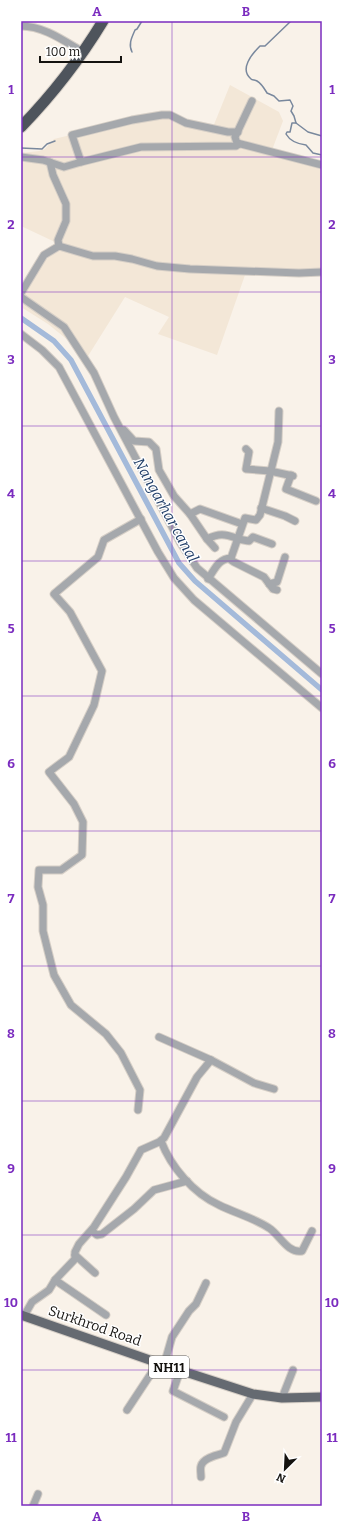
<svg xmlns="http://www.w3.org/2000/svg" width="343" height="1527" font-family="Bitter,serif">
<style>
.built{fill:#f3e7d7}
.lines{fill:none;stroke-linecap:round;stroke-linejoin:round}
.stream{stroke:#79889d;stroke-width:1.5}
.canal{stroke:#a4bada;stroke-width:5.5}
.minor-casing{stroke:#d5cec6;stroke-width:9}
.major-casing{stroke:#d5cec6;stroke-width:11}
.highway-casing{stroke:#d5cec6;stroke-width:13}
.minor{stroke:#a5a8ac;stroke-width:7}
.major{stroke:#656a71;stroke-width:9}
.highway{stroke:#4e545c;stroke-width:11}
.grid{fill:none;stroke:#7b2cbf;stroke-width:1;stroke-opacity:0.55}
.labels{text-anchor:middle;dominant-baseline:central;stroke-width:3;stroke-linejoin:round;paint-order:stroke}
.shield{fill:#fff;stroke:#5b5a58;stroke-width:1}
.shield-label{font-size:13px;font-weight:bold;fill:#151310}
.street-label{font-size:14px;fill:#151310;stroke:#fff}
.water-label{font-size:15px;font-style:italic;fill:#203e68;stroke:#fff}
.neatline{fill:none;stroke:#7b2cbf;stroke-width:1.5}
.grid-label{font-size:13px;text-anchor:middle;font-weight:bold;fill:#7b2cbf}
</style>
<rect width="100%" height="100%" fill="#f9f2e9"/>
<polygon class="built" points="230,85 279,112 283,121 272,150 322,162 322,272 245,275 217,355 158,334 169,317 125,297 83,364 69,341 48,324 21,307 21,292 55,242 21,226 21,153 39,151 45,149 54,139 161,113 185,121 213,127"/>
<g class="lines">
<g class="stream">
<path d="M291,21L265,46H260C252,54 239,69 251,79C252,80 255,80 257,81C262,84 264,88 267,93L274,96L279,101L290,100L293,106L291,111L294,116L296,123L308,132L322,136"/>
<path d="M132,52C128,44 132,37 135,30L137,29L142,21"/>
<path d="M296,123H292L290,132H287L286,134C290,141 298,144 306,145L313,153L322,155"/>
<polyline points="21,148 42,149 47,144 55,141"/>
</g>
<polyline class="canal" points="21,318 54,341 71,360 179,563 195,581 322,690"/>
<defs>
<g id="minor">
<path d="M21,26C44,26 64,41 83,52"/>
<polyline points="252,101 235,137 237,143 322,165"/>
<polyline points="21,157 43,160 64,167 81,162 72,135 132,120 162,115 170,115 186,123 228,132 238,132"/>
<polyline points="50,162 53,175 66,204 66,221 58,240 59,246"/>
<polyline points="81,162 141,147 236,146 239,144"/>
<polyline points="21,293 44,255 59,246 93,256 115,256 132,259 157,266 190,269 299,273 322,272"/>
<polyline points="21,297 64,327 94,373 114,417 180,542 197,568 322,674"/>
<polyline points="21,334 42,350 59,367 158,552 174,578 194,600 322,708"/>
<polyline points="124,430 134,441 149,442 156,449 159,470 174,496 190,514 207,539 215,548"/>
<polyline points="246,449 249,452 246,469 270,471 293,476"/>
<polyline points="291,475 286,489 316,501"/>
<polyline points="261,508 285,516 295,521"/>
<polyline points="190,514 200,509 242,524"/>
<path d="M207,539C219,533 225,534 236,538C240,540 245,540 249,541L253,537L272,544"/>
<polyline points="231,558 231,560 234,562 264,577 273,589 277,590"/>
<path d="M208,579C215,569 218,559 231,558L245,518L256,520L260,515L278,442L279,411"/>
<polyline points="269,584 277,582 278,579 285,557"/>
<polyline points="159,1037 211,1060 254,1083 274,1089"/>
<polyline points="138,1110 140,1090 121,1053 106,1034 71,1005 54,975 43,931 43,905 38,887 39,870 61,870 82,855 83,822 74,804 49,772 69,757 94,705 102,671 70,612 54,594 98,557 104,540 141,519"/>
<path d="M161,1141C171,1167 193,1193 219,1205C235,1213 254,1218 269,1228C279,1234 288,1254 302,1251L312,1231"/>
<polyline points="92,1231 97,1235 102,1234 134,1209 154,1190 187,1181"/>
<polyline points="75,1255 95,1273"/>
<polyline points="55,1280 106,1315"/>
<polyline points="24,1316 32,1302 49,1290 55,1280 75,1259 75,1252 79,1244 94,1227 126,1177 141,1150 159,1142 164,1138 197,1077 211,1060"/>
<polyline points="164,1365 172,1337 189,1311 196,1304 206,1283"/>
<polyline points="180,1371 173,1391 224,1417"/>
<polyline points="282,1398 293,1370"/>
<polyline points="127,1410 158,1363"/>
<path d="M201,1477C201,1473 200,1469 201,1466C203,1458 217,1455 224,1453L236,1422L253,1394"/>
<polyline points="33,1506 38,1494"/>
</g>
<polyline id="major" points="21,1315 164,1365 253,1394 282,1398 322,1397"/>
<path id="highway" d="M21,127C52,95 80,59 103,21"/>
</defs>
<use href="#minor" class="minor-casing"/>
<use href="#major" class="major-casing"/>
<use href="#highway" class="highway-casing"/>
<use href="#minor" class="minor"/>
<use href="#major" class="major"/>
<use href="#highway" class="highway"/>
</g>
<path class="grid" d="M172,21V1506M21,157H322M21,292H322M21,426H322M21,561H322M21,696H322M21,831H322M21,966H322M21,1101H322M21,1235H322M21,1370H322"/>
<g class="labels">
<rect class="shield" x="149" y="1356" width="40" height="22" rx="3"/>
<g class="shield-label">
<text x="169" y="1367">NH11</text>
</g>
<g class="street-label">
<text transform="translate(95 1326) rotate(19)">Surkhrod Road</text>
</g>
<g class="water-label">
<text transform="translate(166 510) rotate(61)">Nangarhar canal</text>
</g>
</g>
<rect width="343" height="1527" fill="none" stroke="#ffffff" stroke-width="44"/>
<g transform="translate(285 1469) rotate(204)" stroke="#ffffff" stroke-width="3" paint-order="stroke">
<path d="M0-3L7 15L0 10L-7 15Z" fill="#151310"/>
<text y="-6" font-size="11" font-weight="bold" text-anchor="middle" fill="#151310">N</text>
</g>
<path d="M40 56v6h81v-6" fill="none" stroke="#151310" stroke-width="2"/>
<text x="46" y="56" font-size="12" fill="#151310" stroke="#ffffff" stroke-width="3" paint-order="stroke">100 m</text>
<rect x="22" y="22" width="299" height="1483" class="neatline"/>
<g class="grid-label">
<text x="97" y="16">A</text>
<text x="246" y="16">B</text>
<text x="11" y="94">1</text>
<text x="332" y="94">1</text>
<text x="11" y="229">2</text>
<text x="332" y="229">2</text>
<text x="11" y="364">3</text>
<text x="332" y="364">3</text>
<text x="11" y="498">4</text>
<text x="332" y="498">4</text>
<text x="11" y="633">5</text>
<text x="332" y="633">5</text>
<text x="11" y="768">6</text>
<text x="332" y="768">6</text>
<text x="11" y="903">7</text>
<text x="332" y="903">7</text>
<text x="11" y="1038">8</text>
<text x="332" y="1038">8</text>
<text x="11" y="1173">9</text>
<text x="332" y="1173">9</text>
<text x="11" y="1307">10</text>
<text x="332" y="1307">10</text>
<text x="11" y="1442">11</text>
<text x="332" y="1442">11</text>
<text x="97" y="1521">A</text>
<text x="246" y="1521">B</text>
</g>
</svg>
